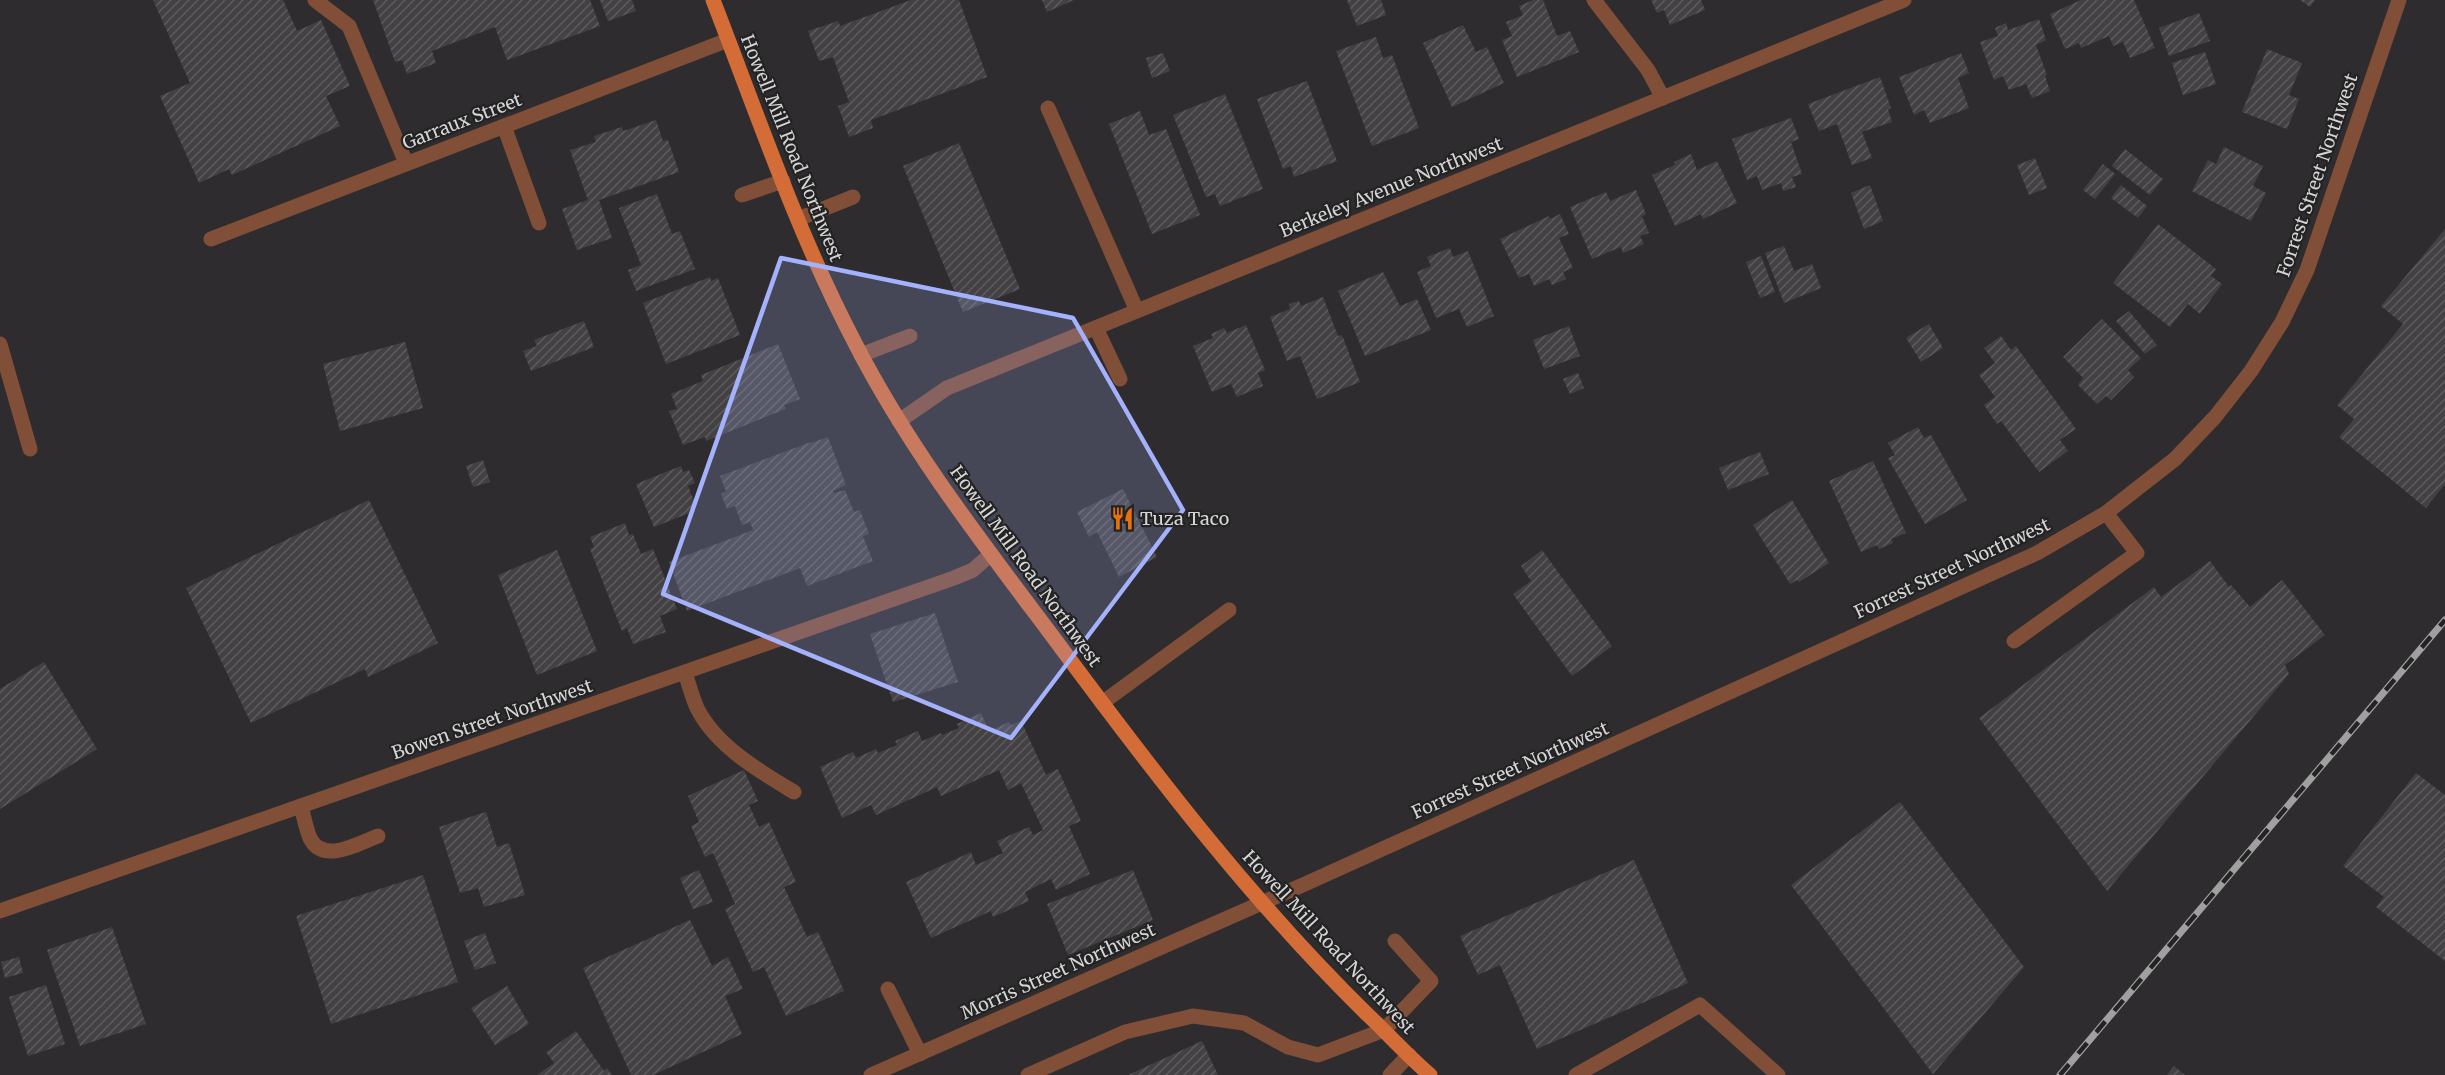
<svg xmlns="http://www.w3.org/2000/svg" width="2445" height="1075" font-family="Merriweather,serif">
<style>
.building{fill:url(#building-hatch)}
.lines{fill:none;stroke-linecap:round;stroke-linejoin:round}
.minor{stroke:#814f37;stroke-width:15}
.major{stroke:#d36c36;stroke-width:15}
.rail-casing{stroke:#a1a0a1;stroke-width:7}
.rail{stroke:#242324;stroke-width:4.5;stroke-dasharray:14;stroke-linecap:butt}
.marked{fill:#a4b1fc;fill-opacity:0.2;stroke:#a4b1fc;stroke-width:4.5;stroke-linejoin:round}
.labels{text-anchor:middle;dominant-baseline:central;stroke-width:4.5;stroke-linejoin:round;paint-order:stroke}
.street-label{font-size:18px;fill:#d6d5d6;stroke:#242324}
.poi-label{font-size:18px;fill:#d6d5d6;stroke:#242324;text-anchor:start}
</style>
<defs>
<pattern id="building-hatch" width="6" height="6" patternUnits="userSpaceOnUse" patternTransform="scale(1.5)"><rect width="6" height="6" fill="#434143"/><path d="M-1 1l2-2M0 6l6-6M5 7l2-2" fill="none" stroke="#5d5c5d"/></pattern>
</defs>
<rect width="100%" height="100%" fill="#2e2c2e"/>
<g class="building">
<polygon points="153,0 283,0 297,31 321,20 350,86 326,96 340,126 232,175 229,169 199,183 160,96 190,83"/>
<polygon points="373,0 590,0 600,26 507,60 495,27 432,51 436,63 407,74 402,60 395,62"/>
<polygon points="600,0 632,0 636,11 608,21"/>
<polygon points="911,0 959,0 987,77 871,120 873,128 849,137 838,106 849,102 833,57 819,61 808,31 838,21 840,26"/>
<polygon points="1042,0 1074,0 1047,12"/>
<polygon points="1347,0 1381,0 1386,15 1357,26"/>
<polygon points="1533,0 1543,0 1557,36 1570,31 1579,52 1517,77 1502,40 1512,36 1506,22 1523,15 1519,6"/>
<polygon points="1651,0 1701,0 1705,10 1670,25 1664,10 1657,13"/>
<polygon points="2081,0 2134,0 2155,48 2130,58 2123,42 2113,46 2109,36 2081,48 2079,43 2065,49 2050,14"/>
<polygon points="2300,0 2315,0 2310,7"/>
<polygon points="2199,13 2210,41 2169,56 2159,28"/>
<polygon points="2039,19 2046,40 2036,45 2047,75 2045,76 2050,91 2032,98 2026,84 2009,90 2003,76 1994,80 1980,42 1998,36 1995,28 2006,23 2008,30"/>
<polygon points="1463,25 1476,52 1487,47 1504,83 1452,107 1423,43"/>
<polygon points="1376,37 1383,58 1392,55 1419,128 1372,146 1336,51"/>
<polygon points="2267,49 2302,63 2289,95 2299,99 2287,129 2242,112"/>
<polygon points="2205,52 2216,84 2183,95 2172,63"/>
<polygon points="1163,53 1170,71 1152,78 1146,58"/>
<polygon points="1961,53 1969,73 1958,78 1969,108 1930,123 1924,110 1914,115 1899,77"/>
<polygon points="1880,77 1891,108 1888,109 1892,122 1862,132 1872,158 1852,165 1837,124 1819,131 1808,104"/>
<polygon points="1307,81 1337,161 1294,177 1291,166 1283,169 1257,99"/>
<polygon points="1225,94 1263,189 1220,206 1215,194 1206,197 1173,115"/>
<polygon points="1140,111 1149,135 1166,129 1200,215 1152,234 1109,124"/>
<polygon points="1791,118 1799,139 1791,142 1802,174 1792,177 1796,187 1783,191 1781,183 1762,190 1757,176 1747,180 1732,139"/>
<polygon points="656,120 663,141 668,140 679,172 599,200 612,238 577,250 562,209 588,200 570,150 596,142 594,136 622,127 623,131"/>
<polygon points="959,143 1020,289 963,312 903,166"/>
<polygon points="2224,147 2263,166 2253,186 2266,193 2251,221 2192,191 2208,160 2216,164"/>
<polygon points="2125,149 2163,179 2150,195 2112,166"/>
<polygon points="1691,154 1697,170 1717,161 1737,203 1703,219 1701,214 1675,226 1652,175 1675,165 1674,162"/>
<polygon points="2035,158 2047,188 2029,195 2017,165"/>
<polygon points="2103,164 2115,174 2095,199 2083,190"/>
<polygon points="1870,185 1883,221 1864,229 1851,193"/>
<polygon points="2121,185 2147,206 2138,218 2111,198"/>
<polygon points="1636,190 1646,214 1642,216 1649,233 1640,236 1644,244 1623,253 1621,247 1592,259 1570,207 1606,192 1610,201"/>
<polygon points="657,194 672,234 680,231 695,269 636,291 628,270 641,265 619,208"/>
<polygon points="1560,214 1569,234 1559,238 1573,268 1563,272 1566,279 1552,285 1549,279 1534,286 1529,274 1519,278 1500,239 1549,216 1550,219"/>
<polygon points="2158,224 2216,269 2211,276 2222,284 2200,314 2188,304 2170,327 2113,283"/>
<polygon points="2445,229 2445,484 2426,508 2339,437 2354,419 2337,405 2403,324 2381,306"/>
<polygon points="1784,246 1794,271 1812,264 1821,288 1784,303 1765,253"/>
<polygon points="1450,248 1453,257 1468,251 1494,316 1467,327 1459,309 1436,318 1417,272 1431,266 1427,257"/>
<polygon points="1761,256 1775,292 1760,298 1746,262"/>
<polygon points="1383,272 1400,306 1417,299 1431,330 1365,356 1338,291"/>
<polygon points="710,277 711,281 718,278 740,335 666,364 643,303"/>
<polygon points="1323,297 1338,336 1342,335 1360,382 1317,399 1300,356 1287,361 1270,317 1290,309 1289,304 1299,301 1301,306"/>
<polygon points="2129,311 2157,345 2145,354 2116,321"/>
<polygon points="2102,319 2141,358 2128,370 2134,377 2111,400 2106,396 2097,404 2078,385 2083,378 2063,357"/>
<polygon points="584,321 594,347 531,371 523,351 537,346 534,340"/>
<polygon points="1929,324 1943,348 1921,362 1906,338"/>
<polygon points="1246,325 1265,370 1258,373 1263,386 1237,397 1231,384 1212,392 1193,346 1213,338 1211,334 1224,328 1227,333"/>
<polygon points="1569,326 1580,356 1544,369 1533,340"/>
<polygon points="2001,336 2011,350 2016,346 2076,429 2060,440 2068,451 2039,472 2001,421 1997,424 1984,405 1995,397 1979,375 1995,363 1984,348"/>
<polygon points="405,342 423,408 340,431 323,364"/>
<polygon points="778,344 800,399 784,405 786,409 706,441 705,437 683,445 669,411 677,409 671,394 703,381 701,375"/>
<polygon points="1578,373 1584,388 1570,394 1563,379"/>
<polygon points="1918,427 1924,438 1931,435 1967,500 1925,524 1888,458 1895,455 1888,443"/>
<polygon points="828,437 846,485 833,491 834,493 845,490 854,512 860,510 869,534 863,536 873,561 807,586 800,568 687,611 669,562 753,530 750,522 742,525 735,506 727,509 721,494 726,491 720,476 811,442 811,443"/>
<polygon points="1760,452 1769,474 1728,490 1719,468"/>
<polygon points="483,460 490,482 473,487 466,466"/>
<polygon points="1873,461 1906,533 1891,539 1893,543 1879,549 1877,545 1861,552 1829,481"/>
<polygon points="681,466 683,472 689,470 695,483 688,486 696,506 691,509 692,512 654,527 636,484"/>
<polygon points="1123,489 1157,557 1119,577 1097,532 1089,537 1077,512"/>
<polygon points="369,500 438,643 368,677 365,669 251,723 186,588"/>
<polygon points="1792,500 1829,563 1799,582 1797,580 1790,584 1753,525"/>
<polygon points="625,523 629,535 633,534 641,554 653,549 677,609 660,616 666,632 633,644 627,628 622,631 590,549 594,547 590,537"/>
<polygon points="557,550 597,651 537,675 498,575"/>
<polygon points="1542,550 1612,646 1572,676 1513,594 1531,581 1521,566"/>
<polygon points="2210,561 2229,587 2231,585 2250,607 2282,580 2325,635 2285,665 2289,674 2107,891 1979,718 2154,587 2161,597"/>
<polygon points="935,613 958,682 893,702 870,634"/>
<polygon points="44,662 97,749 0,809 0,689"/>
<polygon points="981,713 989,731 1009,722 1011,725 1021,721 1046,775 1058,769 1081,821 1069,826 1090,874 1056,890 1051,879 1025,892 1029,901 993,917 991,911 931,938 906,882 971,852 976,865 1003,853 997,841 1029,827 1033,835 1043,830 1021,783 1008,790 999,770 941,796 937,787 876,815 871,805 842,818 820,767 853,752 856,758 876,749 878,753 897,745 895,741 918,731 922,741 941,733 942,735 959,728 957,724"/>
<polygon points="744,770 758,801 749,805 759,827 769,822 796,882 784,887 807,937 818,932 844,991 786,1016 764,967 753,972 725,909 735,904 713,853 705,857 691,826 699,822 688,796"/>
<polygon points="2416,773 2445,795 2445,961 2376,907 2384,897 2343,866"/>
<polygon points="1900,802 2024,967 1933,1074 1791,885"/>
<polygon points="486,812 497,847 509,843 525,895 484,907 478,888 460,893 439,827"/>
<polygon points="1634,860 1688,983 1537,1049 1500,965 1478,975 1460,936"/>
<polygon points="699,870 713,902 693,909 680,878"/>
<polygon points="1133,870 1153,920 1068,955 1047,904"/>
<polygon points="423,875 458,982 331,1024 296,916"/>
<polygon points="690,920 712,966 728,957 743,989 725,996 742,1034 653,1075 631,1075 583,968"/>
<polygon points="112,927 146,1024 80,1046 47,950"/>
<polygon points="485,933 496,963 475,970 464,941"/>
<polygon points="19,957 23,973 5,978 1,962"/>
<polygon points="46,985 65,1044 28,1056 9,997"/>
<polygon points="507,986 529,1024 495,1045 471,1008"/>
<polygon points="576,1031 604,1071 607,1068 612,1075 537,1075 554,1063 546,1052"/>
<polygon points="1202,1041 1218,1075 1128,1075"/>
<polygon points="2174,1066 2185,1075 2167,1075"/>
</g>
<g class="lines">
<g class="minor">
<polyline points="315,0 349,26 406,163"/>
<polyline points="1594,0 1648,70 1663,98"/>
<polyline points="1048,108 1137,311"/>
<polyline points="504,126 539,223"/>
<polyline points="742,195 783,181"/>
<polyline points="798,219 853,197"/>
<polyline points="211,239 728,40"/>
<polyline points="1096,328 1120,379"/>
<polyline points="0,344 30,449"/>
<polyline points="861,355 910,336"/>
<polyline points="899,421 947,388 1904,0"/>
<polyline points="2014,641 2137,553 2106,513"/>
<path d="M685,673C689,684 692,697 697,708C716,746 759,771 794,792"/>
<polyline points="1102,703 1229,610"/>
<path d="M301,806C304,817 306,829 310,838C323,865 359,843 378,836"/>
<polyline points="0,911 954,578 973,570 991,554"/>
<polyline points="888,989 920,1054"/>
<polyline points="871,1075 1305,884 2037,553 2106,513 2175,459 2215,417 2251,371 2282,322 2307,270 2399,0"/>
<polyline points="1028,1075 1125,1032 1193,1016 1244,1023 1288,1047 1318,1055 1384,1030 1431,981 1395,941"/>
<polyline points="1390,1075 1409,1055"/>
<polyline points="1576,1075 1700,1005 1778,1075"/>
</g>
<path class="major" d="M713,0C758,116 798,235 856,345C912,454 989,551 1062,649C1157,777 1254,904 1369,1016C1389,1035 1409,1057 1430,1075"/>
<defs>
<polyline id="rail" points="2060,1075 2445,620"/>
</defs>
<use href="#rail" class="rail-casing"/>
<use href="#rail" class="rail"/>
</g>
<path class="marked" d="M781,258L1073,318L1183,510L1011,738L663,594Z"/>
<defs>
<symbol id="restaurant-bare" viewBox="-9 -9 18 18"><path d="M-5-6h1v4h1v-4h1v4h1v-4h1v5L-1.5 .5V6h-2V.5L-5-1ZM5-6V6H3V1.5H1.5Q1.5-4 5-6Z" fill="#e8710a" stroke="#242324" stroke-width="2.5" paint-order="stroke"/></symbol>
</defs>
<g fill-rule="evenodd">
<use href="#restaurant-bare" x="1106" y="502" width="33" height="33"/>
</g>
<g class="labels">
<g class="street-label">
<text transform="translate(462 121) rotate(-21)">Garraux Street</text>
<text transform="translate(792 148) rotate(68)">Howell Mill Road Northwest</text>
<text transform="translate(2317 175) rotate(-71)">Forrest Street Northwest</text>
<text transform="translate(1391 187) rotate(-22)">Berkeley Avenue Northwest</text>
<text transform="translate(1026 566) rotate(54)">Howell Mill Road Northwest</text>
<text transform="translate(1952 568) rotate(-25)">Forrest Street Northwest</text>
<text transform="translate(492 719) rotate(-19)">Bowen Street Northwest</text>
<text transform="translate(1510 770) rotate(-24)">Forrest Street Northwest</text>
<text transform="translate(1329 942) rotate(47)">Howell Mill Road Northwest</text>
<text transform="translate(1058 971) rotate(-24)">Morris Street Northwest</text>
</g>
<g class="poi-label">
<text x="1140" y="518">Tuza Taco</text>
</g>
</g>
</svg>
